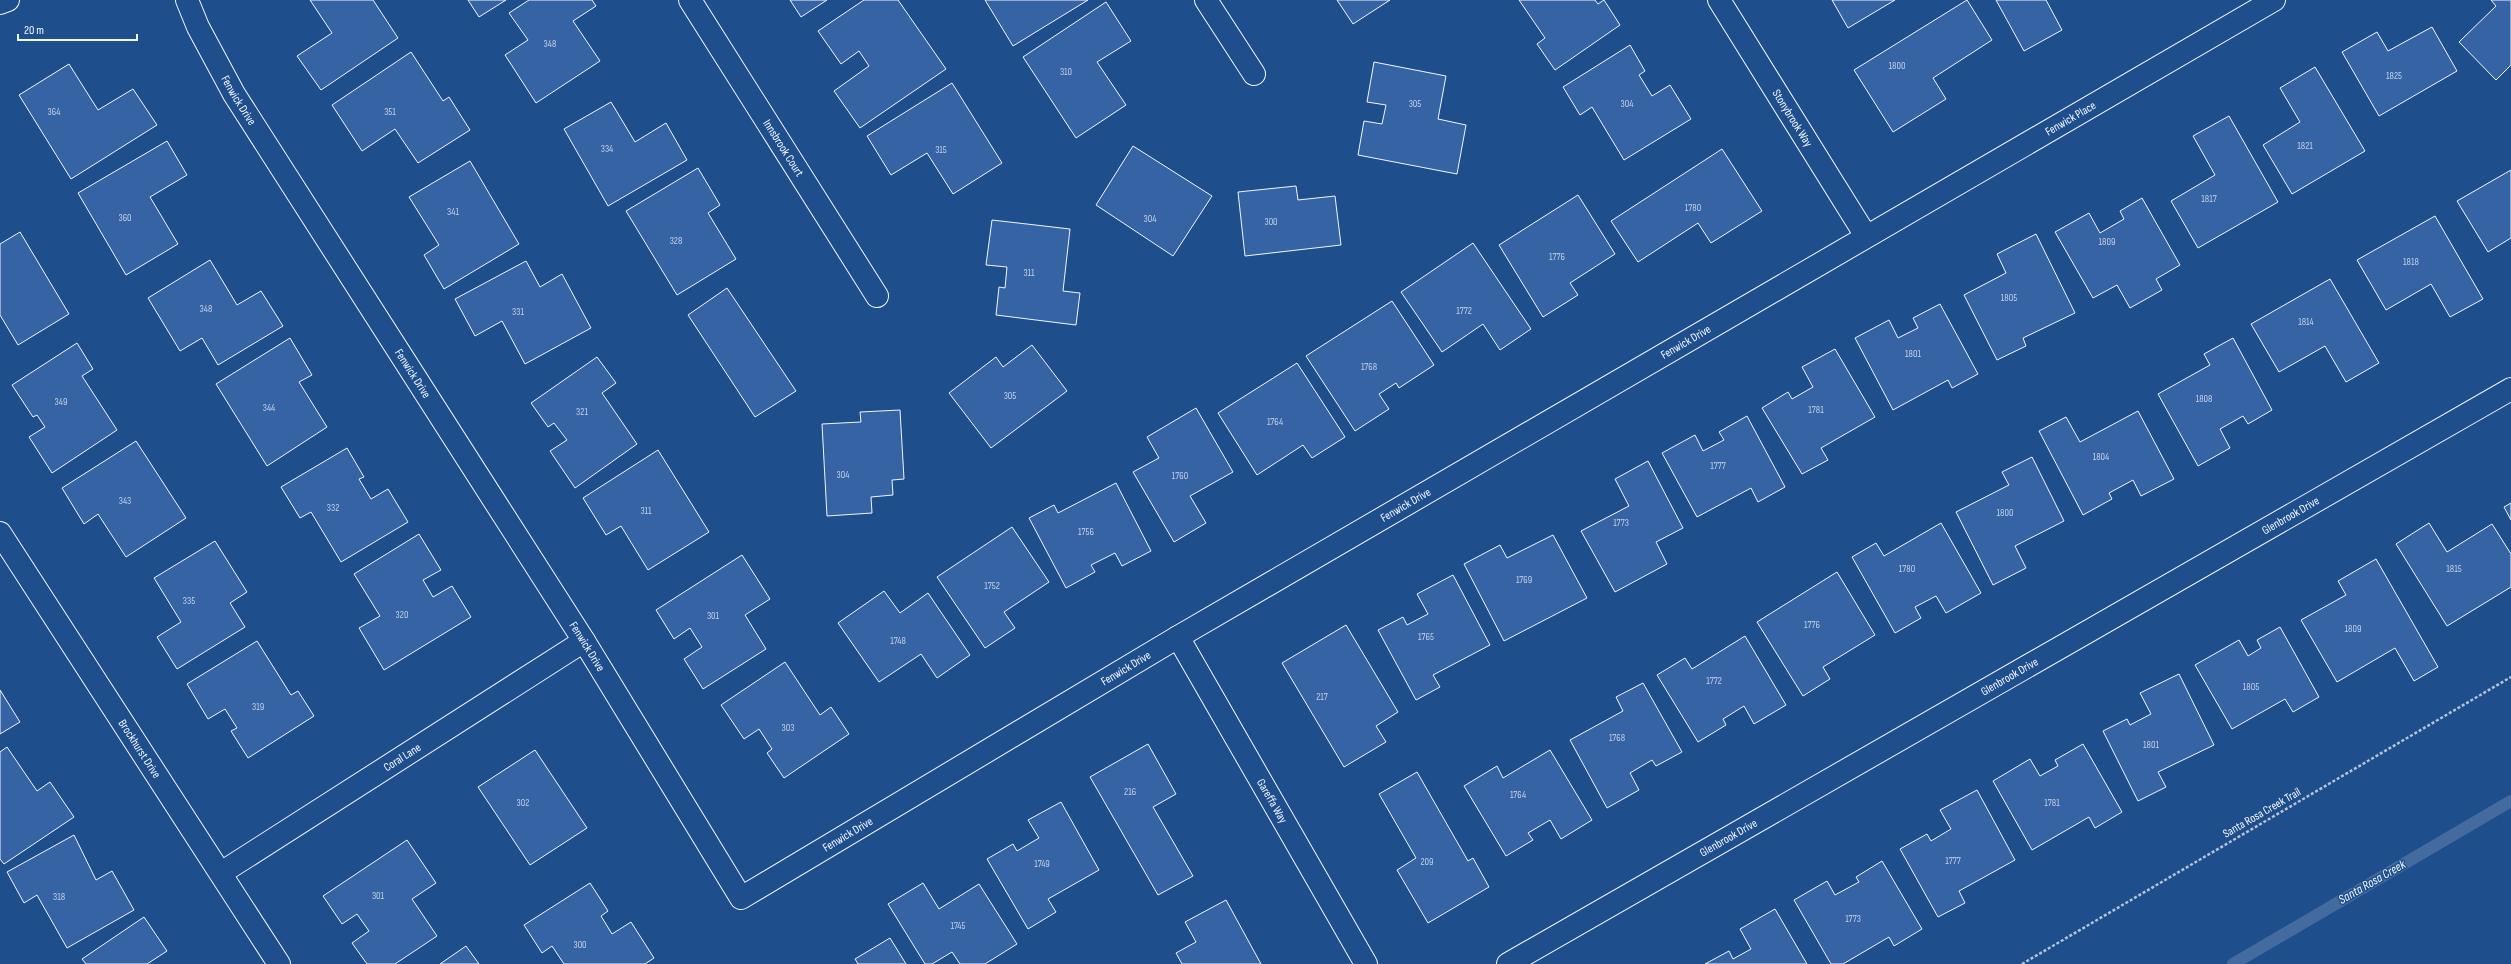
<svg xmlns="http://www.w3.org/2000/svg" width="2511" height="964" font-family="'Sofia Sans Condensed',sans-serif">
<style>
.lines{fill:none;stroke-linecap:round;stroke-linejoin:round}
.stream{stroke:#446ba0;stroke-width:12}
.building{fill:#3563a3;stroke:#f2f6ff}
.street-casing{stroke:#f2f6ff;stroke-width:24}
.path{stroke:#b3c4dc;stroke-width:2.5;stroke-dasharray:3 2;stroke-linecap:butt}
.street{stroke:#1f4e8c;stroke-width:22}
.labels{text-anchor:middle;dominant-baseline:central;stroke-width:3;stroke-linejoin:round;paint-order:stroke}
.number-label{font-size:10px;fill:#c3d1e8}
.street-label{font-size:12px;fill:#f2f6ff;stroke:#1f4e8c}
.water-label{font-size:13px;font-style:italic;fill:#f2f6ff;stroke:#1f4e8c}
</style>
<rect width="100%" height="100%" fill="#1f4e8c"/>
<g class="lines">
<polyline class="stream" points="2233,964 2511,801"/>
</g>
<g class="building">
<polygon points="310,0 373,0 398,38 321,90 297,56 332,33"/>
<polygon points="468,0 506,0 479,17"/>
<polygon points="529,0 592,0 596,6 573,21 600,61 536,103 505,55 528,40 509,13"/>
<polygon points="790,0 827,0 801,17"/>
<polygon points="864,0 898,0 946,69 860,128 834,91 869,66 859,51 841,64 818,31"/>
<polygon points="985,0 1088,0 1013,46"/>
<polygon points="1337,0 1390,0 1353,24"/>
<polygon points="1519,0 1595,0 1598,4 1604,0 1620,25 1555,70 1537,44 1545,38"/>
<polygon points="1832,0 1895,0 1848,28"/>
<polygon points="1967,0 1992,40 1933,78 1946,99 1893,132 1854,70"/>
<polygon points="1996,0 2046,0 2062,30 2024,51"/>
<polygon points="2491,0 2511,0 2511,65 2496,80 2459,42 2496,6"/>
<polygon points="1106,2 1131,41 1097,62 1126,105 1076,138 1023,57"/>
<polygon points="2432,27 2457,71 2379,116 2342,52 2377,32 2388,51"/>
<polygon points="1630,45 1645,71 1639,75 1652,96 1670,85 1691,119 1624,160 1592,107 1580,115 1563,87"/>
<polygon points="411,52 443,101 449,97 470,130 418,163 395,129 362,151 332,105"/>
<polygon points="1374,62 1446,76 1438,119 1466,125 1457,174 1358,155 1364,121 1382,124 1386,105 1367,102"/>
<polygon points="69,64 98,110 133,89 157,125 71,179 19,95"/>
<polygon points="2315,67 2365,151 2292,194 2263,145 2300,122 2280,88"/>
<polygon points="952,83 1002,163 953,194 927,153 891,175 867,136"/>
<polygon points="611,102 635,142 666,123 687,160 608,206 564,129"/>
<polygon points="2229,116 2278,202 2198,248 2171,201 2215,175 2193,136"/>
<polygon points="167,141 187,175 150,197 178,244 126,275 78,193"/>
<polygon points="1133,146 1212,196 1173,256 1096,205"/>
<polygon points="1722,149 1762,211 1711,243 1698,223 1638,262 1611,221"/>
<polygon points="470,161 519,244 444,289 424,255 439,245 409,197"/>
<polygon points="698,168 720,205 708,213 736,259 677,295 626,211"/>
<polygon points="2511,170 2511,238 2488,252 2457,201"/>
<polygon points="1296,186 1298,200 1335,196 1341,245 1245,256 1238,192"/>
<polygon points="1578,195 1615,254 1570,283 1578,295 1543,317 1499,245"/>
<polygon points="2142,198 2180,265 2156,279 2162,290 2130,308 2117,285 2093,298 2055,232 2089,213 2100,233 2124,219 2120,211"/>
<polygon points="2435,216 2483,299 2450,317 2431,284 2386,310 2357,260"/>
<polygon points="992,220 1070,229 1063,291 1080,293 1076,325 996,315 999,287 1005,288 1007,267 986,265"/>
<polygon points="20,232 69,314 18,345 0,315 0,244"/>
<polygon points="2036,234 2075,313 2023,338 2026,346 1997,360 1964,295 2006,273 1997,254"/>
<polygon points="1473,243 1531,329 1500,350 1483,324 1442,352 1401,292"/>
<polygon points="210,260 237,305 261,291 283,326 218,365 202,338 180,351 148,298"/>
<polygon points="526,261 540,287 562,274 591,328 525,364 502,321 475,336 455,299"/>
<polygon points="2330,279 2379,363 2346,382 2325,346 2279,372 2251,324"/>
<polygon points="727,288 796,391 755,417 688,315"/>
<polygon points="1392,301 1434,365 1399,388 1396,383 1379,394 1389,409 1355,431 1306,356"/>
<polygon points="1940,304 1978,374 1952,388 1948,380 1893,410 1855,338 1889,320 1898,338 1918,328 1913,318"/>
<polygon points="290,338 312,375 299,382 327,427 267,466 216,384"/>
<polygon points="2233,338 2272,410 2248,424 2243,416 2220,429 2230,448 2198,466 2158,394 2210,365 2204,354"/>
<polygon points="77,343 93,369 82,376 117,430 52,473 29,437 45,427 37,415 33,417 12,385"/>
<polygon points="1032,345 1067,391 991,448 949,393 996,357 1003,367"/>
<polygon points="1835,349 1875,417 1821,448 1828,460 1802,474 1762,408 1788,392 1792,399 1813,387 1802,367"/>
<polygon points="597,357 616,383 602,393 637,444 575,488 550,451 567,440 554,423 548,427 531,403"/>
<polygon points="1297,363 1345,437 1312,458 1303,445 1257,475 1218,413"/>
<polygon points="1196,408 1233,472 1190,496 1206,523 1174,542 1133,472 1159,458 1147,437"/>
<polygon points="900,410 904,479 892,480 893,495 871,497 872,513 827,516 822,424 861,422 860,412"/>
<polygon points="2138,411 2174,479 2141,496 2133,480 2109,493 2112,499 2083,515 2039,431 2066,417 2080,442"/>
<polygon points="1747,416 1785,487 1758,502 1751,488 1697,517 1662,453 1695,435 1703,451 1724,440 1719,432"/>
<polygon points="136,441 186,518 126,557 98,514 84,524 62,488"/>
<polygon points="347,448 364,477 359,479 371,499 388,489 408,522 341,562 311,512 300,518 281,487"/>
<polygon points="658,450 709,532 648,570 621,526 606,535 583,498"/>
<polygon points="2032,457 2064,521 2015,546 2026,568 1993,585 1956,512 2009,485 2002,472"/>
<polygon points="1648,461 1683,528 1656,542 1667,564 1615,592 1581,531 1629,506 1615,479"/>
<polygon points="1116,483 1151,551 1122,566 1115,553 1091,565 1095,572 1066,588 1029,518 1054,505 1058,513"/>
<polygon points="2511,503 2511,520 2504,507"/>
<polygon points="1941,523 1981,593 1946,613 1936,596 1915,607 1921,618 1895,633 1852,557 1876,543 1884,556"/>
<polygon points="2429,523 2447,552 2492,524 2511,554 2511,587 2447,626 2396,544"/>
<polygon points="1012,527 1049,582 1004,612 1015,628 985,648 937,577"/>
<polygon points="419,534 441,570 423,580 433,597 452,586 471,617 384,670 359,628 380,616 354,574"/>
<polygon points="1553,535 1587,598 1504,641 1464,564 1500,545 1507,558"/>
<polygon points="215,541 247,592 230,603 245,627 177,669 157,637 181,622 154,578"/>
<polygon points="742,555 770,599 745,615 766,649 703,689 684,659 702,647 690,628 674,639 656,610"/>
<polygon points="2376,559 2438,667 2414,681 2395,648 2337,682 2301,620 2346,595 2338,581"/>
<polygon points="1837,572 1875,635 1823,667 1830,679 1803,696 1757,622"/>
<polygon points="1453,575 1490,645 1433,675 1440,687 1416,700 1378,630 1403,617 1407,625 1428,614 1417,594"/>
<polygon points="884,591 900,613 928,593 970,655 937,678 921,654 879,682 838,623"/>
<polygon points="1346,625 1398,712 1376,726 1386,742 1344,767 1282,663"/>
<polygon points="2280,627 2319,697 2293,712 2285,699 2232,729 2195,665 2239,640 2248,656 2261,648 2257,640"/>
<polygon points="1745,636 1786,705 1754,724 1744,706 1723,719 1726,725 1698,742 1657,675 1685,658 1692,669"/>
<polygon points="257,641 291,695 298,691 314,716 248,758 231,731 237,728 225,709 208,719 187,684"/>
<polygon points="785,662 820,715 831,707 849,734 784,778 767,753 772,749 759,729 744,739 721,705"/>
<polygon points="2179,674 2214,745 2158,772 2166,787 2138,801 2103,731 2127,719 2130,725 2151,714 2140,693"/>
<polygon points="1643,683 1682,752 1656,766 1652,760 1630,773 1639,790 1607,808 1570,740 1623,711 1616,697"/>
<polygon points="0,690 20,722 0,734"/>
<polygon points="1148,744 1176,794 1153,807 1193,876 1158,895 1090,777"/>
<polygon points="2083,744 2122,812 2095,828 2089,817 2032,850 1993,781 2030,759 2040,776 2058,766 2055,760"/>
<polygon points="7,747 37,791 50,782 74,817 4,864 0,859 0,752"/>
<polygon points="535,750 587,828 530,865 478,787"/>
<polygon points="1550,750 1592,820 1561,839 1550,820 1528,833 1533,840 1506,856 1464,786 1497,766 1503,778"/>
<polygon points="1417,772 1468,861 1473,858 1489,887 1428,923 1397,870 1416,858 1379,794"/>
<polygon points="1977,790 2015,860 1959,891 1965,903 1938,917 1900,849 1927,834 1931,841 1951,829 1940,810"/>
<polygon points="1061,802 1099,870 1048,899 1056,912 1028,929 987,859 1013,844 1017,851 1039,838 1028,820"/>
<polygon points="74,835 96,880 112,871 134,910 67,948 37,895 24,903 7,872"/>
<polygon points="407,840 436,883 412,899 437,936 395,964 367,964 352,943 369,931 357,914 342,924 323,896"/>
<polygon points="1882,861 1922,929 1894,946 1889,937 1843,964 1831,964 1794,900 1827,881 1835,895 1859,882 1856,877"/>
<polygon points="590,883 608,911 601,916 612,934 631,922 654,958 645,964 564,964 552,946 542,953 524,925"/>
<polygon points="923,883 939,909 979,884 1017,944 985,964 960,964 952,952 932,964 925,964 888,904"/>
<polygon points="1226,900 1261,964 1182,964 1176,953 1196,942 1185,922"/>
<polygon points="1775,909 1807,964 1705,964 1729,951 1733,959 1751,949 1740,929"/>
<polygon points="144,917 167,951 147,964 86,964 82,959"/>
<polygon points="890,938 906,964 858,964 855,959"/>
<polygon points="466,946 479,964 440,964"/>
</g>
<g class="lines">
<defs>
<g id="street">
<path id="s1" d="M187,0L198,27L234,94L584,641L741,898L1178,637L2274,0"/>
<path id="s2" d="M690,0L877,296"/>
<polyline points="1206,0 1254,74"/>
<path id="s3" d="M1719,0L1866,236"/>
<polyline points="0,3 8,0"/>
<path id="s4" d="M0,533L279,964"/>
<path id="s5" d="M1178,637L1366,964"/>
<path id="s6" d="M221,873L584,641"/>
<path id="s7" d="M1508,964L2511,389"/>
</g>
</defs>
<use href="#street" class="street-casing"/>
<polyline class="path" points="2022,964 2511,677"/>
<use href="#street" class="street"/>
</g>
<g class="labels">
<g class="number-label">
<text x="550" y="44">348</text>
<text x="1897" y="66">1800</text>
<text x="1066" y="72">310</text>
<text x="2394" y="76">1825</text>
<text x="1415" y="104">305</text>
<text x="1627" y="104">304</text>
<text x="54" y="112">364</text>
<text x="390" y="112">351</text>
<text x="2305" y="146">1821</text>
<text x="607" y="149">334</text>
<text x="941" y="150">315</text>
<text x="2209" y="199">1817</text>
<text x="1693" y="208">1780</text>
<text x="453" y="212">341</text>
<text x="125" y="218">360</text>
<text x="1150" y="219">304</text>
<text x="1271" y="222">300</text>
<text x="676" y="241">328</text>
<text x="2107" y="242">1809</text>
<text x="1557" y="257">1776</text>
<text x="2411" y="262">1818</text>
<text x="1029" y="273">311</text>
<text x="2009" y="298">1805</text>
<text x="206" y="309">348</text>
<text x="1464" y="311">1772</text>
<text x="518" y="312">331</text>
<text x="2306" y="322">1814</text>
<text x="1913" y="354">1801</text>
<text x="1369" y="367">1768</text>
<text x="1010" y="396">305</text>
<text x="2204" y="399">1808</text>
<text x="61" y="402">349</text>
<text x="269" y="408">344</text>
<text x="1816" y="410">1781</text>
<text x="582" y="412">321</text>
<text x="1275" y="422">1764</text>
<text x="2101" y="457">1804</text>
<text x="1718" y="466">1777</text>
<text x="843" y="475">304</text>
<text x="1180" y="476">1760</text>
<text x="125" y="501">343</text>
<text x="333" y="508">332</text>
<text x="646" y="511">311</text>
<text x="2005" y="513">1800</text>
<text x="1621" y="523">1773</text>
<text x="1086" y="532">1756</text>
<text x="1907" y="569">1780</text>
<text x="2454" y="569">1815</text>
<text x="1524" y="580">1769</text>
<text x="992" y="586">1752</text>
<text x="189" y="601">335</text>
<text x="402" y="615">320</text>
<text x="713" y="616">301</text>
<text x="1812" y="625">1776</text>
<text x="2353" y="629">1809</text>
<text x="1426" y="637">1765</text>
<text x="898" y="641">1748</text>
<text x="1714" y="681">1772</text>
<text x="2251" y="687">1805</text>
<text x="1322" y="697">217</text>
<text x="258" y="707">319</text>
<text x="788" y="728">303</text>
<text x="1617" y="738">1768</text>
<text x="2151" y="745">1801</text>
<text x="1130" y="792">216</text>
<text x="1518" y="795">1764</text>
<text x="523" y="803">302</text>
<text x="2052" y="803">1781</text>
<text x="1953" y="861">1777</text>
<text x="1427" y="862">209</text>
<text x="1042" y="864">1749</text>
<text x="378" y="896">301</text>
<text x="59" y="897">318</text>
<text x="1853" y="919">1773</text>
<text x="958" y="926">1745</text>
<text x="580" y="945">300</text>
</g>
<g class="street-label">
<text stroke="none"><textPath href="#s1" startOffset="113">Fenwick Drive</textPath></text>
<text stroke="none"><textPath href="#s3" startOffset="139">Stonybrook Way</textPath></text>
<text stroke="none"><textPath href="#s1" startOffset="2597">Fenwick Place</textPath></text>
<text stroke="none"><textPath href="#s2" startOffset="175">Innsbrook Court</textPath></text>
<text stroke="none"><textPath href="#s1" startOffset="2152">Fenwick Drive</textPath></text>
<text stroke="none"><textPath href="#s1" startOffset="437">Fenwick Drive</textPath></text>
<text stroke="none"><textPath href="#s1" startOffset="1828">Fenwick Drive</textPath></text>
<text stroke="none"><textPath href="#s7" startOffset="902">Glenbrook Drive</textPath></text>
<text stroke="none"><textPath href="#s1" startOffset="761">Fenwick Drive</textPath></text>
<text stroke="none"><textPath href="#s1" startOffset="1504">Fenwick Drive</textPath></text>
<text stroke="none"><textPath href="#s7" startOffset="578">Glenbrook Drive</textPath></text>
<text stroke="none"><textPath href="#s4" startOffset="257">Brockhurst Drive</textPath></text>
<text stroke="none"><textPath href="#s6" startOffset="215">Coral Lane</textPath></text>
<text stroke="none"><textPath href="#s5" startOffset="189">Gareffa Way</textPath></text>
<text transform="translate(2262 813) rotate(-30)">Santa Rosa Creek Trail</text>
<text stroke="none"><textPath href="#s1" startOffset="1180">Fenwick Drive</textPath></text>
<text stroke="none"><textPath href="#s7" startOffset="254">Glenbrook Drive</textPath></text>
</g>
<g class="water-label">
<text transform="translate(2372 882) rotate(-30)">Santa Rosa Creek</text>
</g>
</g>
<path d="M18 34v6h119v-6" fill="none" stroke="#f2f6ff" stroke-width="2"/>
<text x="24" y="34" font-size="12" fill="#f2f6ff" stroke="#1f4e8c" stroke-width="3" paint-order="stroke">20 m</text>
</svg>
